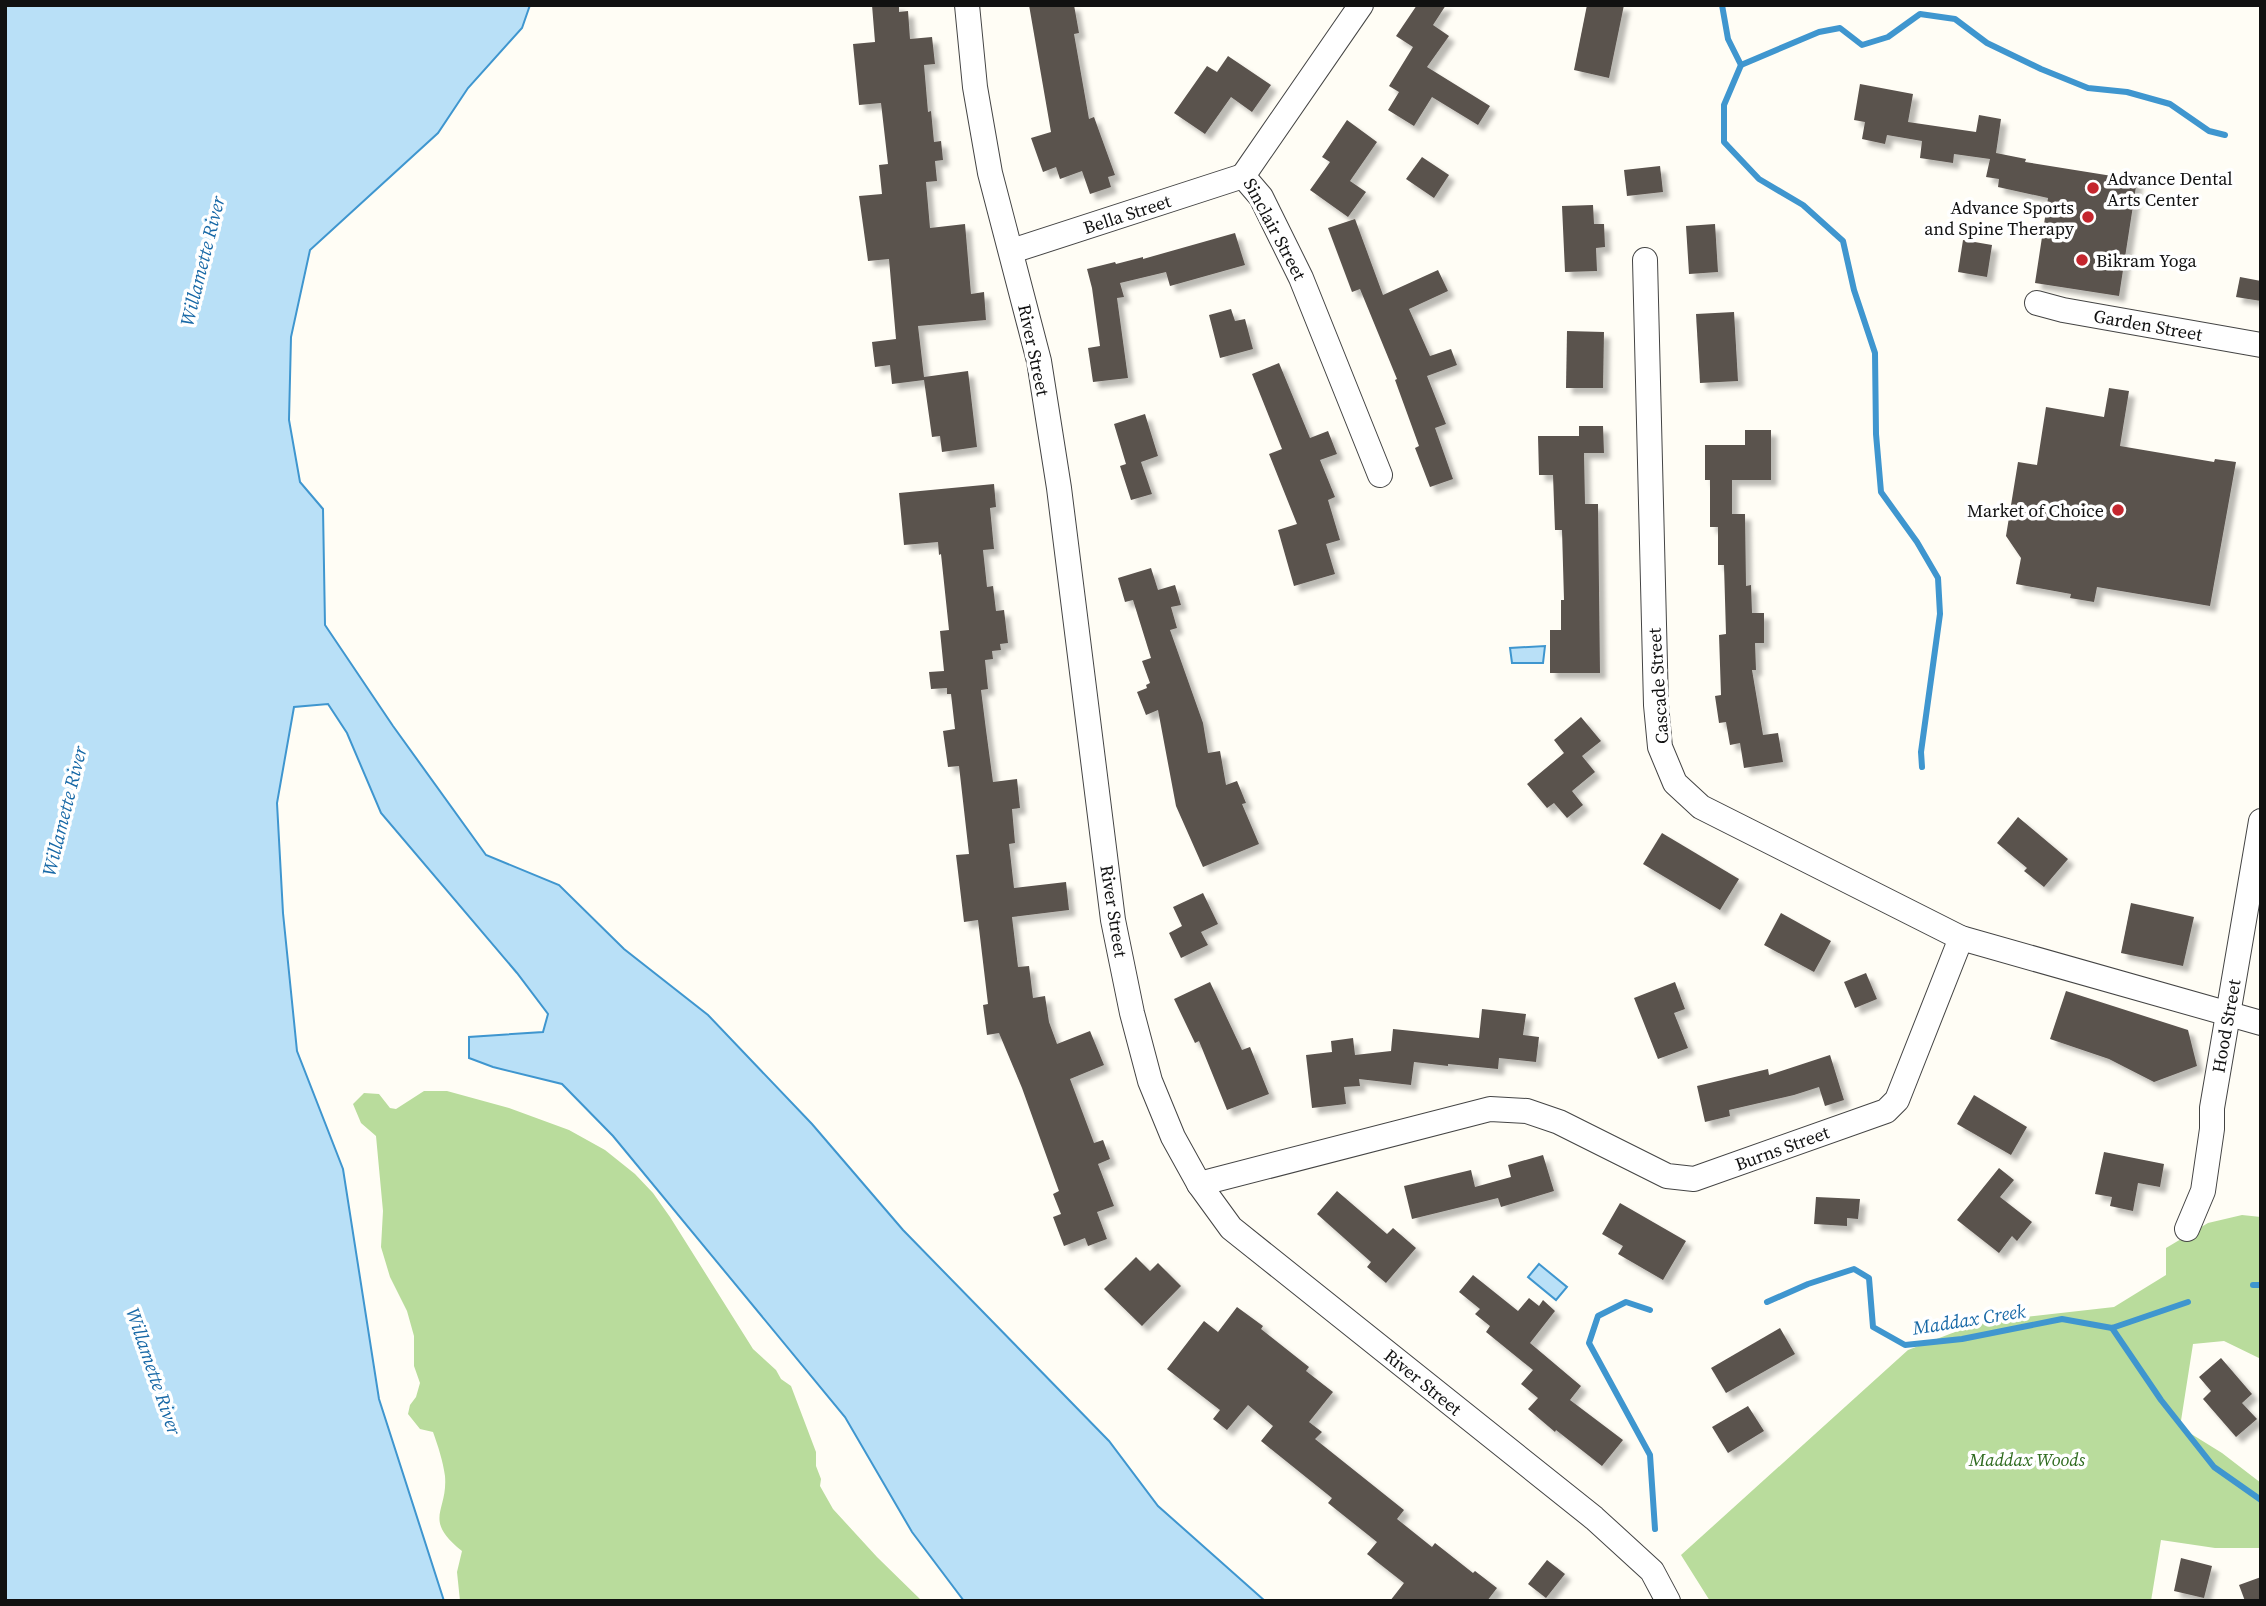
<svg xmlns="http://www.w3.org/2000/svg" width="2266" height="1606" font-family="'Source Serif 4',serif">
<style>
.forest{fill:#b9dc9c}
.water{fill:#b9e0f7;stroke:#3f96cf;stroke-width:2}
.lines{fill:none;stroke-linecap:round;stroke-linejoin:round}
.stream{stroke:#3f96cf;stroke-width:6}
.building{fill:#5a524d;filter:url(#shadow)}
.minor-casing{stroke:#444;stroke-width:26}
.minor{stroke:#fff;stroke-width:24}
.poi-dot{fill:#c4262e;stroke:#fff;stroke-width:2.5}
.labels{text-anchor:middle;dominant-baseline:central;stroke-width:7;stroke-linejoin:round;paint-order:stroke}
.poi-label{font-size:18px;fill:#111;stroke:#fff;text-anchor:start}
.street-label{font-size:18px;fill:#111;stroke:#fff}
.park-label{font-size:18px;font-style:italic;fill:#2f6b1f;stroke:#fff}
.water-label{font-size:19px;font-style:italic;fill:#1768a6;stroke:#fff}
</style>
<defs>
<filter id="shadow"><feDropShadow dx="6" dy="6" stdDeviation="2" flood-color="#0004"/></filter>
</defs>
<rect width="100%" height="100%" fill="#fffdf5"/>
<g class="forest">
<path d="M424,1091H447L509,1108L569,1130L605,1150L635,1174L653,1193L670,1217L753,1349L776,1370L781,1379L791,1386L816,1452V1466L821,1479L820,1486L833,1509L877,1557L922,1601H460L457,1572L462,1551C422,1519 448,1512 445,1476C443,1461 438,1446 433,1432L420,1429L408,1414L410,1405L416,1397L420,1383L414,1366V1336L407,1311L390,1277L381,1247L383,1211L376,1136L361,1123L353,1104L364,1093L379,1094L390,1108L396,1109Z"/>
<polygon points="2242,1215 2261,1217 2261,1359 2224,1341 2193,1344 2180,1427 2222,1453 2261,1483 2261,1548 2215,1548 2161,1540 2151,1601 1710,1601 1681,1555 1908,1350 1981,1322 2114,1307 2166,1275 2166,1248 2208,1223"/>
</g>
<g class="water">
<polygon points="5,5 530,5 522,28 468,88 438,133 310,250 291,337 289,420 300,482 323,509 325,625 393,726 486,855 559,885 624,949 708,1015 812,1124 903,1230 1109,1441 1158,1506 1265,1601 964,1601 912,1532 845,1417 613,1136 562,1084 493,1067 469,1058 469,1037 543,1032 548,1014 517,973 381,813 347,733 328,704 294,707 277,803 283,913 297,1051 343,1169 379,1399 444,1601 5,1601"/>
<polygon points="1545,646 1543,663 1512,663 1510,648"/>
<polygon points="1539,1264 1567,1287 1556,1300 1528,1277"/>
</g>
<g class="lines">
<g class="stream">
<polyline points="1722,5 1728,39 1741,65 1819,32 1840,28 1862,45 1888,37 1920,14 1955,19 1987,43 2041,69 2088,88 2127,92 2170,104 2209,131 2225,135"/>
<polyline points="1741,65 1724,105 1724,142 1759,179 1803,205 1843,241 1854,290 1875,353 1876,434 1881,492 1917,542 1938,578 1940,614 1921,752 1922,767"/>
<polyline points="2253,1285 2261,1285"/>
<polyline points="1767,1302 1808,1284 1854,1269 1869,1278 1873,1327 1905,1345 1962,1339 2062,1319 2112,1328 2188,1302"/>
<polyline points="1650,1310 1626,1302 1598,1316 1589,1343 1650,1455 1655,1529"/>
<polyline points="2112,1328 2161,1400 2214,1467 2261,1500"/>
</g>
</g>
<g class="building">
<polygon points="872,5 899,5 899,12 908,11 910,39 932,37 935,64 924,65 928,112 931,111 934,142 941,141 943,160 935,161 937,181 926,182 930,228 965,224 971,294 984,292 986,320 918,326 924,377 968,371 977,447 942,452 940,436 932,437 924,380 892,384 890,365 875,367 872,342 896,339 889,259 868,261 859,196 882,194 879,165 888,164 881,103 859,105 853,44 875,42"/>
<polygon points="1029,5 1074,5 1079,33 1074,34 1089,119 1094,117 1115,175 1108,177 1111,187 1090,194 1082,171 1060,179 1056,167 1043,172 1031,138 1051,132"/>
<polygon points="1417,5 1446,5 1433,25 1449,36 1427,67 1490,106 1478,125 1432,97 1414,126 1388,110 1399,92 1389,86 1413,47 1396,36"/>
<polygon points="1587,5 1624,5 1609,78 1574,70"/>
<polygon points="1228,56 1271,85 1252,112 1231,97 1205,134 1174,113 1207,66 1217,72"/>
<polygon points="1860,84 1913,94 1908,122 1976,132 1979,115 2001,119 1996,153 2026,159 2025,162 2137,180 2119,296 2035,283 2048,198 1998,187 1999,179 1986,177 1990,159 1954,154 1953,163 1920,158 1922,141 1887,135 1885,144 1862,139 1865,122 1854,120"/>
<polygon points="1347,120 1377,142 1350,181 1366,192 1348,217 1310,190 1330,162 1322,157"/>
<polygon points="1422,157 1449,175 1434,198 1406,179"/>
<polygon points="1660,166 1663,192 1627,196 1624,170"/>
<polygon points="1593,205 1594,224 1604,224 1605,247 1596,248 1597,271 1565,272 1562,206"/>
<polygon points="1355,219 1383,295 1438,270 1448,291 1409,309 1430,356 1451,349 1457,365 1427,376 1446,424 1435,428 1453,479 1430,487 1415,448 1419,446 1395,380 1397,379 1360,289 1352,292 1328,228"/>
<polygon points="1715,224 1718,272 1689,274 1686,226"/>
<polygon points="1235,233 1245,265 1170,286 1166,272 1120,283 1124,297 1117,298 1128,378 1093,382 1088,348 1100,346 1092,288 1087,269 1115,262 1116,264 1143,257 1143,259"/>
<polygon points="1963,240 1992,245 1987,277 1958,272"/>
<polygon points="2240,277 2261,281 2261,301 2236,297"/>
<polygon points="1231,309 1235,321 1245,319 1253,349 1220,358 1209,315"/>
<polygon points="1734,312 1738,381 1700,383 1696,314"/>
<polygon points="1567,331 1604,332 1603,388 1566,388"/>
<polygon points="1279,363 1310,438 1328,431 1337,454 1320,460 1335,497 1328,500 1340,540 1326,544 1335,574 1294,586 1278,530 1297,524 1269,454 1282,449 1252,374"/>
<polygon points="2109,388 2129,391 2120,446 2214,462 2215,459 2236,462 2210,606 2097,587 2094,602 2070,598 2071,594 2016,584 2021,558 2006,536 2018,462 2037,465 2046,407 2104,417"/>
<polygon points="1145,414 1158,456 1141,462 1152,494 1131,500 1120,466 1126,464 1114,424"/>
<polygon points="1579,426 1603,426 1604,453 1584,453 1585,504 1598,504 1600,673 1550,673 1550,630 1561,630 1561,600 1564,600 1562,530 1555,530 1553,475 1539,475 1538,436 1579,436"/>
<polygon points="1745,430 1771,430 1771,480 1732,480 1732,514 1745,514 1746,586 1751,585 1752,613 1764,613 1764,643 1755,643 1756,670 1752,670 1763,735 1778,733 1783,762 1744,768 1740,743 1730,745 1726,722 1719,723 1715,696 1721,695 1719,635 1726,634 1724,565 1718,565 1718,527 1710,527 1710,480 1705,480 1705,445 1745,445"/>
<polygon points="994,484 996,507 990,508 994,549 983,550 987,587 993,586 996,611 1004,610 1008,643 1000,644 1001,650 992,651 993,659 985,660 988,689 981,690 986,730 993,782 1017,779 1020,808 1012,809 1015,843 1009,844 1014,888 1066,882 1069,910 1012,917 1018,967 1029,966 1033,998 1045,996 1049,1022 1057,1044 1090,1031 1104,1065 1070,1079 1094,1143 1103,1140 1110,1159 1098,1164 1114,1206 1097,1212 1107,1239 1088,1246 1085,1238 1064,1246 1053,1217 1061,1214 1053,1194 1059,1191 1022,1088 999,1033 987,1035 983,1005 988,1004 978,920 964,922 956,855 969,854 959,766 948,767 943,731 955,729 951,694 947,694 947,688 931,689 929,672 944,671 940,631 949,630 941,554 939,555 938,542 904,545 899,493"/>
<polygon points="1151,568 1158,590 1175,585 1181,605 1171,607 1177,628 1170,630 1203,723 1208,753 1220,751 1226,785 1237,781 1246,803 1242,804 1259,844 1203,867 1176,806 1158,710 1146,715 1137,692 1147,688 1146,685 1150,683 1142,661 1151,658 1133,600 1125,602 1118,578"/>
<polygon points="1581,717 1601,741 1582,756 1595,772 1572,791 1583,805 1567,818 1554,803 1547,808 1527,784 1564,753 1554,740"/>
<polygon points="2018,817 2068,859 2044,887 2024,871 2027,868 1997,843"/>
<polygon points="1662,833 1739,879 1720,910 1643,864"/>
<polygon points="1203,893 1218,924 1201,932 1208,945 1181,958 1169,933 1182,926 1173,907"/>
<polygon points="2131,903 2194,917 2183,966 2121,953"/>
<polygon points="1781,913 1831,941 1814,972 1764,945"/>
<polygon points="1866,973 1877,999 1855,1008 1844,982"/>
<polygon points="1210,982 1242,1050 1250,1047 1269,1094 1227,1110 1199,1041 1195,1043 1174,999"/>
<polygon points="1675,982 1685,1009 1674,1013 1688,1048 1658,1059 1634,998"/>
<polygon points="2066,991 2188,1030 2197,1066 2154,1082 2109,1059 2050,1039"/>
<polygon points="1482,1009 1526,1014 1523,1035 1539,1037 1536,1062 1499,1058 1498,1069 1448,1064 1448,1066 1414,1062 1411,1085 1359,1079 1360,1086 1344,1087 1346,1104 1312,1108 1306,1055 1332,1052 1331,1041 1353,1038 1355,1055 1391,1051 1393,1029 1479,1038"/>
<polygon points="1830,1055 1844,1100 1825,1106 1819,1087 1794,1095 1729,1110 1730,1116 1705,1122 1697,1086 1768,1069 1769,1075"/>
<polygon points="1974,1095 2027,1127 2011,1155 1957,1124"/>
<polygon points="2104,1152 2164,1164 2160,1187 2138,1183 2133,1211 2110,1206 2112,1197 2095,1194"/>
<polygon points="1543,1155 1554,1191 1501,1207 1498,1198 1412,1219 1404,1186 1471,1170 1475,1187 1511,1177 1508,1165"/>
<polygon points="1999,1168 2014,1180 2000,1197 2032,1222 2017,1241 2012,1236 1999,1253 1957,1220"/>
<polygon points="1337,1191 1387,1234 1393,1228 1416,1248 1386,1283 1367,1267 1371,1262 1317,1214"/>
<polygon points="1816,1197 1860,1199 1858,1219 1847,1218 1847,1226 1814,1224"/>
<polygon points="1620,1203 1686,1241 1663,1280 1618,1254 1623,1246 1602,1234"/>
<polygon points="1136,1257 1150,1271 1158,1263 1181,1286 1142,1326 1104,1289"/>
<polygon points="1473,1275 1518,1311 1529,1298 1539,1306 1543,1300 1555,1311 1530,1343 1581,1386 1570,1400 1623,1440 1602,1466 1556,1430 1555,1432 1528,1409 1538,1398 1521,1384 1533,1370 1486,1332 1490,1326 1475,1314 1480,1309 1459,1292"/>
<polygon points="1237,1307 1263,1326 1261,1329 1309,1367 1306,1371 1333,1392 1309,1422 1322,1432 1315,1439 1404,1510 1397,1519 1432,1547 1435,1543 1473,1573 1475,1571 1497,1588 1487,1601 1390,1601 1404,1583 1367,1554 1377,1542 1328,1503 1332,1498 1261,1441 1273,1426 1248,1405 1227,1430 1213,1419 1220,1410 1167,1369 1204,1321 1218,1332"/>
<polygon points="1780,1328 1795,1354 1726,1393 1711,1368"/>
<polygon points="2221,1358 2252,1394 2242,1403 2257,1419 2236,1437 2203,1399 2211,1391 2199,1377"/>
<polygon points="1748,1406 1764,1431 1728,1453 1712,1427"/>
<polygon points="2181,1558 2212,1566 2204,1598 2174,1591"/>
<polygon points="1547,1560 1565,1574 1546,1598 1528,1584"/>
<polygon points="2261,1577 2261,1601 2245,1601 2239,1585"/>
</g>
<g class="lines">
<defs>
<g id="minor">
<polyline points="967,5 975,87 990,173 1039,361 1059,488 1113,920 1132,1013 1150,1081 1173,1137 1199,1184 1231,1228 1594,1518 1652,1571 1668,1601"/>
<polyline points="1243,176 1261,197 1301,278 1380,475"/>
<polyline points="1243,176 1361,5"/>
<polyline points="1012,251 1243,176"/>
<polyline points="1645,260 1656,705 1660,747 1675,783 1701,807 1961,938 2261,1023"/>
<polyline points="2037,303 2063,310 2261,345"/>
<polyline points="1199,1184 1490,1109 1527,1111 1559,1122 1667,1176 1694,1179 1886,1111 1897,1100 1961,938"/>
<polyline points="2187,1229 2203,1191 2212,1129 2212,1108 2261,821"/>
</g>
</defs>
<use href="#minor" class="minor-casing"/>
<use href="#minor" class="minor"/>
</g>
<g class="poi-dot">
<circle cx="2093" cy="188" r="7"/>
<circle cx="2088" cy="217" r="7"/>
<circle cx="2082" cy="260" r="7"/>
<circle cx="2118" cy="510" r="7"/>
</g>
<g class="labels">
<g class="poi-label">
<text x="2107" y="178">Advance Dental<tspan x="2107" dy="21">Arts Center</tspan></text>
<text x="2074" y="207" text-anchor="end">Advance Sports<tspan x="2074" dy="21">and Spine Therapy</tspan></text>
<text x="2096" y="260">Bikram Yoga</text>
<text x="2104" y="510" text-anchor="end">Market of Choice</text>
</g>
<g class="street-label">
<text transform="translate(1127 214) rotate(-18)">Bella Street</text>
<text transform="translate(1275 229) rotate(62)">Sinclair Street</text>
<text transform="translate(2148 325) rotate(10)">Garden Street</text>
<text transform="translate(1034 350) rotate(78)">River Street</text>
<text transform="translate(1658 686) rotate(-94)">Cascade Street</text>
<text transform="translate(1114 911) rotate(81)">River Street</text>
<text transform="translate(2226 1026) rotate(-80)">Hood Street</text>
<text transform="translate(1782 1148) rotate(-20)">Burns Street</text>
<text transform="translate(1423 1382) rotate(39)">River Street</text>
</g>
<g class="park-label">
<text x="2027" y="1459">Maddax Woods</text>
</g>
<g class="water-label">
<text transform="translate(202 261) rotate(-76)">Willamette River</text>
<text transform="translate(64 811) rotate(-76)">Willamette River</text>
<text transform="translate(1969 1319) rotate(-9)">Maddax Creek</text>
<text transform="translate(154 1371) rotate(71)">Willamette River</text>
</g>
</g>
<rect width="2266" height="1606" fill="none" stroke="#111111" stroke-width="14"/>
</svg>
